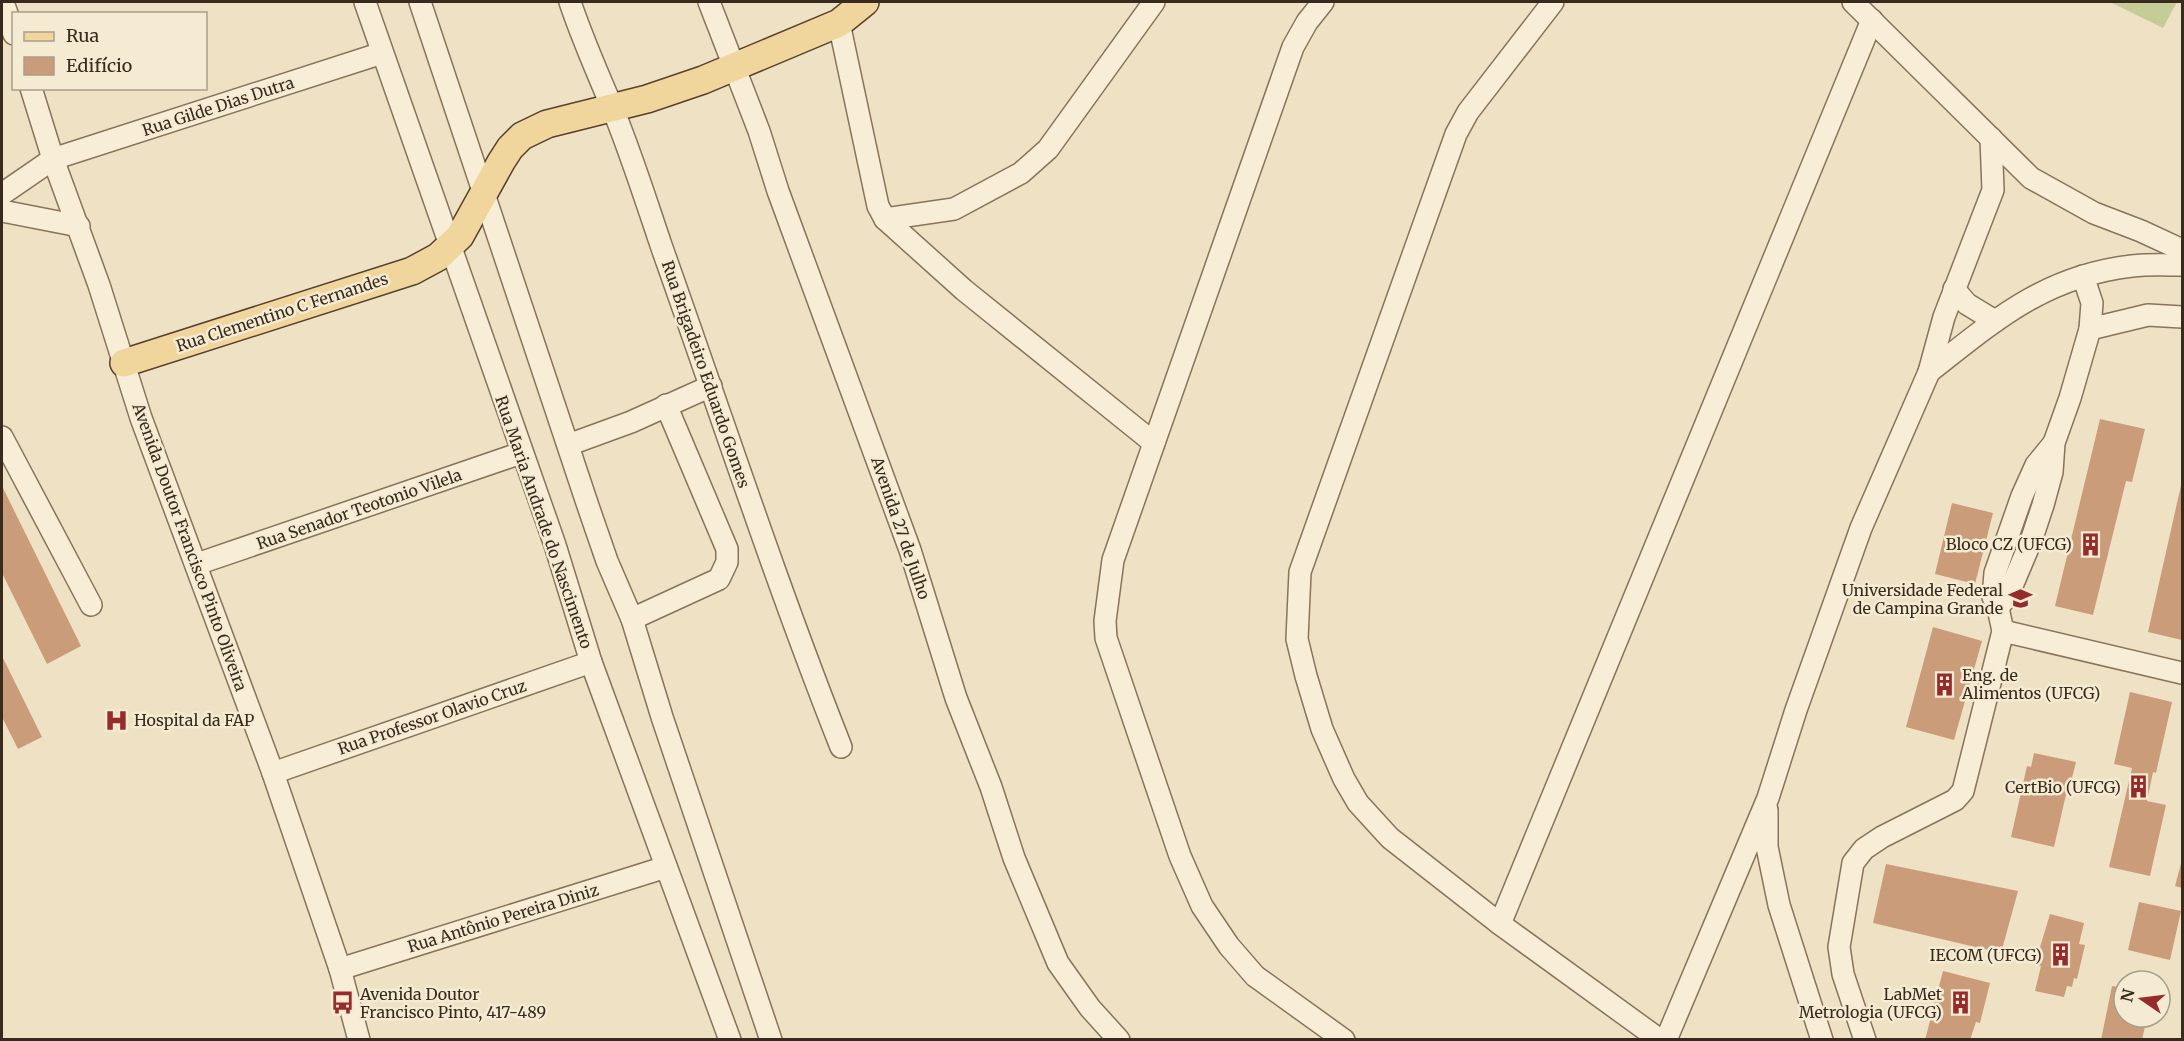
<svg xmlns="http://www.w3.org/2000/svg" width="2184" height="1041" font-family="Merriweather,serif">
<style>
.green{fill:#c6cc98}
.building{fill:#cb9c7a}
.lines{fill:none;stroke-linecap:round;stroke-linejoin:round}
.minor-casing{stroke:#88735b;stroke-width:24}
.major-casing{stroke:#56412f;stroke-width:30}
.minor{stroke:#f8eed7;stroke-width:21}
.major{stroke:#f0d69c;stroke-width:27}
.labels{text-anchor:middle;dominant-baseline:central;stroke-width:5;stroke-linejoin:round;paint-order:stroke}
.street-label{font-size:16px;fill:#382b1e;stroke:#f5ebd3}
.poi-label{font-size:16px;fill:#382b1e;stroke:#f5ebd3;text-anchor:end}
</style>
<rect width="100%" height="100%" fill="#eee1c4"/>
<polygon class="green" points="2110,2 2177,2 2163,28"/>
<g class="building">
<polygon points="2100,419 2145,429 2132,482 2126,481 2093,615 2055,606"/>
<polygon points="2182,481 2182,640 2148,632"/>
<polygon points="2,486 81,646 47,664 2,573"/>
<polygon points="1952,503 1993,513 1975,584 1935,574"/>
<polygon points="1933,627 1982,641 1954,740 1906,727"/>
<polygon points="2,656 42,737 18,749 2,717"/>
<polygon points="2130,692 2172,702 2156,773 2153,772 2147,801 2166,805 2150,876 2109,867 2132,768 2114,764"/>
<polygon points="2034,753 2076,762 2072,778 2070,777 2054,847 2011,837 2027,766 2031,767"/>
<polygon points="2182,860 2182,888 2175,886"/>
<polygon points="1886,864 2018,891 2001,953 1873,923"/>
<polygon points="2139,902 2181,911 2170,960 2128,950"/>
<polygon points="2050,914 2084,923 2079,944 2085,945 2077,979 2074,978 2072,987 2067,986 2064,997 2035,991 2041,966 2035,964"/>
<polygon points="1943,971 1990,983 1980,1023 1976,1022 1970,1040 1925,1040"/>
<polygon points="2112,986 2124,988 2124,1017 2147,1017 2142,1040 2101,1040"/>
</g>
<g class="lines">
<defs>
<g id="minor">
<polyline points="3,2 14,34"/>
<polyline points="365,2 555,545 591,662 730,1040"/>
<polyline points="420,2 588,506 607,561 632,619 662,717 771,1040"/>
<path d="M570,2C582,38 597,72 612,107C631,153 646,201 662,248C721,414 776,583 841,747"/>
<polyline points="709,2 759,131 778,191 910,550 956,698 991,787 1014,858 1058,963 1090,1008 1119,1040"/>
<polyline points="1323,2 1307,22 1293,47 1113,560 1105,621 1106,638 1180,856 1202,906 1229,946 1255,976 1344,1040"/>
<polyline points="1553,2 1468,112 1456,134 1300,572 1297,639 1306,676 1322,729 1344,779 1358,803 1390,838 1500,924 1660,1040"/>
<polyline points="1853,2 2031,178 2094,213 2141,231 2182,250"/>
<polyline points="839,23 878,206 885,219 964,290 1154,443"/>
<polyline points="31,88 53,159 99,285 141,418 273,773 340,969 359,1040"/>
<polyline points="2,194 53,159 382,53"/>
<polyline points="2,211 79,226"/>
<polyline points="885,219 954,209 1021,173 1048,149 1154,2"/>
<polyline points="2083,276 2092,303 2090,329"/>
<polyline points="1954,289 1967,304 1995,321"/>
<path d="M1929,372C1995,320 2045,276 2132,266C2149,264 2166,265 2182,265"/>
<polyline points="2,437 91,605"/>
<polyline points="568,445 631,422 711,386"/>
<polyline points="197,564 521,453"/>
<polyline points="1998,608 2009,593 2031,541 2043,505 2052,472 2054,443 2070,398 2090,329 2148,315 2182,317"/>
<polyline points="632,619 719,579 727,562 727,549 666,405"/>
<polyline points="2003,631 2182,673"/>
<polyline points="273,773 591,662"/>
<polyline points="1767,810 1767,847 1779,905 1822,1040"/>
<polyline points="1500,924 1872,20"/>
<polyline points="340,969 666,867"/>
<polyline points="1666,1040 1768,798 1796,710 1861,528 1929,372 1944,317 1993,190 1991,138"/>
<polyline points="1865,1040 1843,974 1839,947 1853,863 1864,849 1882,837 1955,800 1963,791 2003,631 1998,608 1993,597 1995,573 2022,496 2036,465 2054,443"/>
</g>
<polyline id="major" points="124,363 412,271 438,257 460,236 501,162 510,148 522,136 547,124 647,99 703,80 839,23 865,2"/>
</defs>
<use href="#minor" class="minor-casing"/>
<use href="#major" class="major-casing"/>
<use href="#minor" class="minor"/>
<use href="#major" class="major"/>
</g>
<defs>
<symbol id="building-bare" viewBox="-9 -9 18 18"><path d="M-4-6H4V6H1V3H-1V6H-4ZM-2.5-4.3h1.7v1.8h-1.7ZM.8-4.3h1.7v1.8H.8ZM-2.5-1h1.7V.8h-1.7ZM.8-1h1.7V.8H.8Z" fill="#962b2c" stroke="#f5ebd3" stroke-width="2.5" paint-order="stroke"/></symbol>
<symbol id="university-bare" viewBox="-9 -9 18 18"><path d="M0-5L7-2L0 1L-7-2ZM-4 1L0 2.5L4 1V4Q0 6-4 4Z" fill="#962b2c" stroke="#f5ebd3" stroke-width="2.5" paint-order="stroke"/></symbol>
<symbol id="hospital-bare" viewBox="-9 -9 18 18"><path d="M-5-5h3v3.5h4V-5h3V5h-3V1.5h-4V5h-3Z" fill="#962b2c" stroke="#f5ebd3" stroke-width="2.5" paint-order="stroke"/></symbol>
<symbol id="bus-bare" viewBox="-9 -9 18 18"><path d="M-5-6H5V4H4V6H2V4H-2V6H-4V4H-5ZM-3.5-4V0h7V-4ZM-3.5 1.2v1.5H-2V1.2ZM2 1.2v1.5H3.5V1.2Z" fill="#962b2c" stroke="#f5ebd3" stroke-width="2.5" paint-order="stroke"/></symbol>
</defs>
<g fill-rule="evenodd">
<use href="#building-bare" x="2074" y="528" width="33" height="33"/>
<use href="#university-bare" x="2004" y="582" width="33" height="33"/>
<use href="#building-bare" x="1928" y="668" width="33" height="33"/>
<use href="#hospital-bare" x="100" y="704" width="33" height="33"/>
<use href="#building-bare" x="2122" y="770" width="33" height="33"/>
<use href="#building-bare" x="2044" y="938" width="33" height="33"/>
<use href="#bus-bare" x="326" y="986" width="33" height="33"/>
<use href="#building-bare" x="1944" y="986" width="33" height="33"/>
</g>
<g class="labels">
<g class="street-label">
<text transform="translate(218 106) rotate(-18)">Rua Gilde Dias Dutra</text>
<text transform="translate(282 312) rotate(-18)">Rua Clementino C Fernandes</text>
<text transform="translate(706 374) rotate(71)">Rua Brigadeiro Eduardo Gomes</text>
<text transform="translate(359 509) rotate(-19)">Rua Senador Teotonio Vilela</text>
<text transform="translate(544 522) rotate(71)">Rua Maria Andrade do Nascimento</text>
<text transform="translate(901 528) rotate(71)">Avenida 27 de Julho</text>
<text transform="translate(190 547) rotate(70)">Avenida Doutor Francisco Pinto Oliveira</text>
<text transform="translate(432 717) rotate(-19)">Rua Professor Olavio Cruz</text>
<text transform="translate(503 918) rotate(-17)">Rua Antônio Pereira Diniz</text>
</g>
<g class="poi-label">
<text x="2072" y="544">Bloco CZ (UFCG)</text>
<text x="2003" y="590">Universidade Federal<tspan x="2003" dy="18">de Campina Grande</tspan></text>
<text x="1962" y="675" text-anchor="start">Eng. de<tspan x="1962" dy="18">Alimentos (UFCG)</tspan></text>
<text x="134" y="720" text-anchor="start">Hospital da FAP</text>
<text x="2121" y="787">CertBio (UFCG)</text>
<text x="2042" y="955">IECOM (UFCG)</text>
<text x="360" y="994" text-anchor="start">Avenida Doutor<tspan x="360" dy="18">Francisco Pinto, 417-489</tspan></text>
<text x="1942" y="994">LabMet<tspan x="1942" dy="18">Metrologia (UFCG)</tspan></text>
</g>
</g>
<rect width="2184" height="1041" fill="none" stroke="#382b1e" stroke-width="6"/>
<rect x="12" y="12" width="195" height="78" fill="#f5ebd3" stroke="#a99e8b" stroke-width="1.5"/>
<rect x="24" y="32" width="30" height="9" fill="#f0d69c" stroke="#a99e8b" stroke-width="1.5"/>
<text x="66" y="42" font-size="18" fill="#382b1e">Rua</text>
<rect x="24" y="57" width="30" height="18" fill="#cb9c7a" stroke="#a99e8b" stroke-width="1.5"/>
<text x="66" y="72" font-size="18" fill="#382b1e">Edifício</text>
<g transform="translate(2142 999) rotate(284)"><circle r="28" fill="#f5ebd3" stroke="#a99e8b" stroke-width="1.5"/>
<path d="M0-4.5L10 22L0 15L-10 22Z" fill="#962b2c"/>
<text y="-9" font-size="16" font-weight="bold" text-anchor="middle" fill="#382b1e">N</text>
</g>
</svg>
